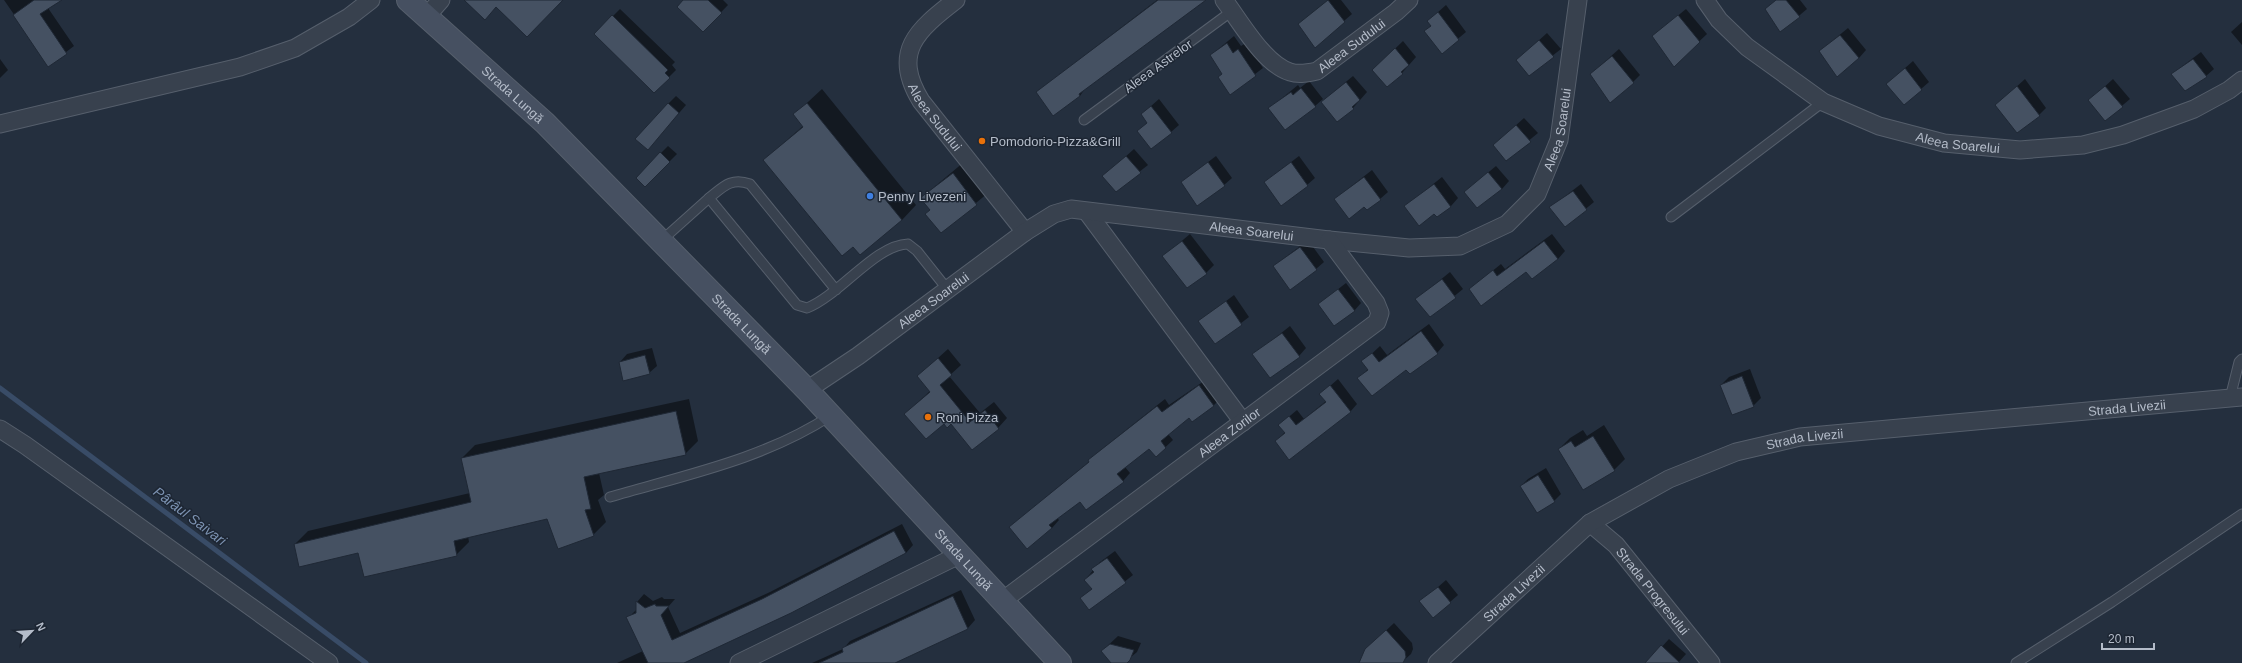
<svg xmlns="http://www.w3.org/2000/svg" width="2242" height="663" font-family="Arial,sans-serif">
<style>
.shadow{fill:#0007}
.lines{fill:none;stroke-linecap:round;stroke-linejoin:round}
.stream{stroke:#394c67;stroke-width:5}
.building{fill:#455162;stroke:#1f2835}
.lane-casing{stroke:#565f6c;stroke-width:11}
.street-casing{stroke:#565f6c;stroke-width:19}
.secondary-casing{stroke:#565f6c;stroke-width:24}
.lane{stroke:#38414e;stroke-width:9}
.street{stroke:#38414e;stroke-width:17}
.secondary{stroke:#465061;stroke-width:22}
.food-dot{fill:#e8710a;stroke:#1d2633;stroke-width:1.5}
.shop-dot{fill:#3f7fe0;stroke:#1d2633;stroke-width:1.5}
.labels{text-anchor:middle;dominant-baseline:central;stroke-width:3;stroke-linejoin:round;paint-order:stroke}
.street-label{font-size:13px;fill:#b4bcc9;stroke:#1d2633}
.poi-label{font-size:13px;fill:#b4bcc9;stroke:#1d2633;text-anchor:start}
.water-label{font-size:14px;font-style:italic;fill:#7c92b1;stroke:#1d2633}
</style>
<rect width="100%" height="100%" fill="#242f3e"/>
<g class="shadow">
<polygon points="4,0 60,0 48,8 74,46 49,65"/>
<polygon points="685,0 723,0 728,5 703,31"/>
<polygon points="1157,0 1204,0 1086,87 1080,96 1037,92"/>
<polygon points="1328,0 1341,0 1352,14 1315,46 1299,24"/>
<polygon points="1776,0 1800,0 1807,9 1781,31 1766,9"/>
<polygon points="1446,5 1466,32 1442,52 1426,31 1432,25 1428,21"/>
<polygon points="620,9 675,62 672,65 676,70 654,92 595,34"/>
<polygon points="1686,9 1707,34 1674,65 1653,36"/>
<polygon points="2242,22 2242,45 2231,32"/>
<polygon points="1848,28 1866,50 1859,58 1820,51"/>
<polygon points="1547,33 1561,49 1529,74 1517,60"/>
<polygon points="1234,36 1241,46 1246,43 1263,68 1230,93 1219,77 1223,73 1211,55"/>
<polygon points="1403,41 1416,57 1402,73 1387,86 1373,70"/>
<polygon points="1619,49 1640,75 1633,82 1591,74"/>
<polygon points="2201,52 2214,69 2206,76 2172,74"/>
<polygon points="0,59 8,70 0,78"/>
<polygon points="1913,61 1929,82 1921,89 1887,84"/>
<polygon points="1353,76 1367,92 1353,108 1330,95"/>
<polygon points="2025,79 2046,108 2039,115 2004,98"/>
<polygon points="2113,79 2130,99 2105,120 2090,100"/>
<polygon points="1309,81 1323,99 1315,106 1270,108 1298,85 1300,88"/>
<polygon points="822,89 916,205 902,220 764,160 803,126 795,114"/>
<polygon points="676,96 686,105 655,141 668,104"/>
<polygon points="1159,99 1179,125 1171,132 1138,131 1148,122 1142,114"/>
<polygon points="1524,118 1538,133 1506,159 1494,145"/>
<polygon points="668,146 677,154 645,186 661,153"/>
<polygon points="1134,149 1148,165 1116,190 1104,176"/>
<polygon points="1216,156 1232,178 1224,185 1182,182"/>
<polygon points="1299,156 1315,178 1307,185 1265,182"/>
<polygon points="964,162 988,193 941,232 931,210 921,198"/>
<polygon points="1496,166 1509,181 1502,189 1473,185"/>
<polygon points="1372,170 1388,192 1380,199 1364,206 1335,199"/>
<polygon points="1442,177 1458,198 1451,206 1437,216 1435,212 1406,206"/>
<polygon points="1581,184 1594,202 1565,226 1551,207"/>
<polygon points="1190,234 1214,265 1206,273 1164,256"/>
<polygon points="1552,234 1565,251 1558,259 1470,289 1501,264 1505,269"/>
<polygon points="1308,240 1324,262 1316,269 1274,266"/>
<polygon points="1450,272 1463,289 1430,316 1417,299"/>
<polygon points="1346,283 1361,303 1354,311 1319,304"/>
<polygon points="1234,295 1249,317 1215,343 1200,321"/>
<polygon points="1429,324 1444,345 1437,353 1359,378 1368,369 1363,362 1380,346 1387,355"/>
<polygon points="1290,326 1306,348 1299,356 1254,355"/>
<polygon points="652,348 657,366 649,373 620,362 627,354"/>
<polygon points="948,349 961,365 949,376 980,413 994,402 1007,418 998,428 944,423 905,414 930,391 918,376"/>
<polygon points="1750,369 1761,398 1753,406 1721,385 1729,377"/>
<polygon points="1207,379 1221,398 1213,406 1189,416 1168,434 1173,440 1156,456 1149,447 1125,467 1130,473 1123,481 1080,500 1057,518 1059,520 1052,528 1010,527 1090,461 1097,453 1165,399 1169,405"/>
<polygon points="1338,379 1357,404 1350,412 1276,441 1285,432 1279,425 1297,410 1304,419 1326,401 1321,394"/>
<polygon points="689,399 698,441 685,454 599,473 604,495 598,500 606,522 593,535 548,518 468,536 469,542 456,555 359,552 295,544 308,531 470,493 462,458 475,445"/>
<polygon points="1604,425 1625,459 1614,470 1559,449 1570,438 1583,430 1587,436"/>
<polygon points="1546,468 1561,494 1554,501 1521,486 1528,479"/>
<polygon points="902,524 913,545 906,553 682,663 617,663 643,651 628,618 637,609 637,602 644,594 653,601 662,597 664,599 675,599 668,607 680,633 770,592"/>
<polygon points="1115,551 1133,575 1090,609 1081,598 1093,588 1085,580 1100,562"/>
<polygon points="1446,580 1458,595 1450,602 1421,602"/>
<polygon points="961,590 975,620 968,628 893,663 812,663 843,649 850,641"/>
<polygon points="1394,623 1412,643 1413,649 1411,654 1401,663 1362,663 1374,642"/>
<polygon points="1118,636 1141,643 1137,652 1124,663 1112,663 1102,651"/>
<polygon points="1669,639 1686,654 1678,663 1647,663"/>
</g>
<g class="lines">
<polyline class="stream" points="0,388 366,663"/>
</g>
<g class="building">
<polygon points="34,0 62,0 40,14 67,54 48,67 13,15"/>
<polygon points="464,0 563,0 527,37 496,7 485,20"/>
<polygon points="683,0 708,0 722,13 703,32 677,7"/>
<polygon points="1158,0 1206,0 1079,94 1080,96 1053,116 1036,92"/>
<polygon points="1328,0 1345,22 1315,48 1298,24"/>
<polygon points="1776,0 1786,0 1800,17 1780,32 1765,9"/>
<polygon points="1438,12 1459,40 1442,54 1424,31 1431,26 1427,21"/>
<polygon points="612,15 668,70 665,73 670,78 654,93 594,34"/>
<polygon points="1678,15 1700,42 1674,67 1652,36"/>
<polygon points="1840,35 1859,58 1837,77 1819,51"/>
<polygon points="1539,40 1554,57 1529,76 1516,60"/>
<polygon points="1227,43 1233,53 1238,49 1256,76 1230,95 1218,77 1222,74 1210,55"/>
<polygon points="1395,48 1409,65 1401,72 1403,74 1387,87 1372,70"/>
<polygon points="1612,56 1634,83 1610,103 1590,74"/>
<polygon points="2193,59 2207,77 2185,91 2171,74"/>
<polygon points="1905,68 1922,90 1904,105 1886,84"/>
<polygon points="1346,82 1360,100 1352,107 1354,109 1337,122 1321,102"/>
<polygon points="2017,86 2040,116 2017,133 1995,105"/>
<polygon points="2105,86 2123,107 2105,121 2088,100"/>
<polygon points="1301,88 1316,107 1285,130 1268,108 1291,92 1293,95"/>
<polygon points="668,103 679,113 648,150 635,139"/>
<polygon points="807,103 902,220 860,255 853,247 842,256 763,160 803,127 793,114"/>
<polygon points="1151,106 1172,133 1151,149 1137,131 1147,123 1141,114"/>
<polygon points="1516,125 1531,142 1506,161 1493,145"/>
<polygon points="660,152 670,162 645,187 636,178"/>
<polygon points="1126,156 1141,173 1116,192 1102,176"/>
<polygon points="1208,162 1225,186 1197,206 1181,182"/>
<polygon points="1291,162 1308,186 1281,206 1264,182"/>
<polygon points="1488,172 1502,189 1477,208 1464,192"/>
<polygon points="953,173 977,205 941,233 925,214 930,210 920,198"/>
<polygon points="1364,177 1381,200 1367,210 1364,207 1349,219 1334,199"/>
<polygon points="1434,184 1451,207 1437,217 1434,214 1419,226 1404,206"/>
<polygon points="1573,191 1587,210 1565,227 1549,207"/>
<polygon points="1182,241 1207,274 1187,288 1162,256"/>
<polygon points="1544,241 1558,259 1532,279 1526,272 1481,306 1469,289 1493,270 1497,276"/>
<polygon points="1300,247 1317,270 1290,290 1273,266"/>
<polygon points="1442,279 1456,298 1430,317 1415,299"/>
<polygon points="1338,289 1355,311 1334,326 1318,304"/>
<polygon points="1226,301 1242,325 1215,344 1198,321"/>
<polygon points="1421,331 1438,354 1410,374 1406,370 1372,396 1357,378 1368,370 1361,361 1372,353 1379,362"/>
<polygon points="1282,333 1300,357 1270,378 1252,354"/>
<polygon points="645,355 650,374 623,381 619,362"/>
<polygon points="938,358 952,375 940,385 970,422 985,410 999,429 972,450 951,424 947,428 944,424 926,439 904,414 930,392 917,376"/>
<polygon points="1742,376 1754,407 1732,415 1720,385"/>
<polygon points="1199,385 1214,406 1192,422 1189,418 1161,441 1166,448 1156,457 1149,449 1117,474 1124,482 1113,490 1086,510 1080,502 1049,525 1052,528 1027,549 1009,527 1089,462 1088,460 1157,406 1162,412"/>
<polygon points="1330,385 1351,412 1289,460 1275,441 1285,433 1278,425 1289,416 1296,425 1326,402 1319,394"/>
<polygon points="676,411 686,455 584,477 591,509 585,510 594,536 558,549 547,519 454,541 457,556 364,577 358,553 299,567 294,544 471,502 461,458"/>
<polygon points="1593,436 1615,471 1583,490 1558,449 1571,441 1575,447"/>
<polygon points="1538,475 1555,502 1537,513 1520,486"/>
<polygon points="894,531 906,553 791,613 684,663 648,663 626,617 636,613 636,601 645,608 655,604 656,606 669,606 661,615 672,640 762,599"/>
<polygon points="1107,558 1126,583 1089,610 1080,598 1092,589 1084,580 1094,572 1091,569"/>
<polygon points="1438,587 1451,603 1433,618 1419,601"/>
<polygon points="953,596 968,629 895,663 819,663 843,652 842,648"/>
<polygon points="1386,630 1405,651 1406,657 1403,663 1359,663 1365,649"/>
<polygon points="1110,644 1134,650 1130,660 1127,663 1111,663 1101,651"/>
<polygon points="1661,645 1680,663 1645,663"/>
</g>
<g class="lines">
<defs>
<g id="lane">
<polyline points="1084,120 1232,11"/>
<polyline points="1671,217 1823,102"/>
<polyline points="661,241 709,198"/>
<path d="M836,290L750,184C731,177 723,187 709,198L797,305L807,308C840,295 875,245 908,244L917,251L948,290"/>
<polyline points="2230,398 2239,362 2242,359"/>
<path d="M610,497C685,475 764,459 830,416"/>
<polyline points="2016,663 2112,602 2242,514"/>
</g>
<g id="street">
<path id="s1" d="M956,0C917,30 891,52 921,101L1025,232"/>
<path id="s2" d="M1224,0C1240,21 1264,64 1290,72C1299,75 1308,73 1317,71L1396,12L1409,0"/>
<path id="s3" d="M1705,0L1719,20L1747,47L1823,102L1879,126L1944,143L2020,150L2083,145L2123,135L2194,109L2229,90L2242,80"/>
<polyline points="426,17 441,0"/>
<polyline points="0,124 240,67 295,48 349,17 371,0"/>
<polyline points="1087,212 1243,422"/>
<path id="s4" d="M807,390L858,356L1025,232L1054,214L1071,209L1329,240L1409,248L1460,246L1507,224L1537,194L1559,140L1578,0"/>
<polyline points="0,429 25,445 329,663"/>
<path id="s5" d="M1590,523L1616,545L1711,663"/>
<path id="s6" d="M1002,601L1377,322L1380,313L1376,303L1329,240"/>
<polyline points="739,663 959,555"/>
<path id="s7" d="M1437,663L1590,523L1669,479L1736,452L1800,437L2242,397"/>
</g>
<g id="secondary">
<path id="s8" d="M408,0L545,123L807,390L1060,663"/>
</g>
</defs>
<use href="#lane" class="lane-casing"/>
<use href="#street" class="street-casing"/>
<use href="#secondary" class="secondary-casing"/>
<use href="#lane" class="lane"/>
<use href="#street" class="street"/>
<use href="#secondary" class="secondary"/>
</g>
<g class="food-dot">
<circle cx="982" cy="141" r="4"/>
<circle cx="928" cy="417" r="4"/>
</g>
<circle class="shop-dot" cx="870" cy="196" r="4"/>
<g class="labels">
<g class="street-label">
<text stroke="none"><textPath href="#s2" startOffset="169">Aleea Sudului</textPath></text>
<text transform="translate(1158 66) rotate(-36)">Aleea Astrelor</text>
<text stroke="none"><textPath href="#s8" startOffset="141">Strada Lungă</textPath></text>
<text stroke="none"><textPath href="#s1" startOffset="144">Aleea Sudului</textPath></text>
<text stroke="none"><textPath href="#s4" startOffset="875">Aleea Soarelui</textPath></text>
<text stroke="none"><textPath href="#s3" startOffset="299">Aleea Soarelui</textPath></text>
<text stroke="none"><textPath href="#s4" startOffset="503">Aleea Soarelui</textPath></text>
<text stroke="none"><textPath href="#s4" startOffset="155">Aleea Soarelui</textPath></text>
<text stroke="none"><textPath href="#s8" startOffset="465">Strada Lungă</textPath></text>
<text stroke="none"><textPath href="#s7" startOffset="764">Strada Livezii</textPath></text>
<text stroke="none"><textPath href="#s6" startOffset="283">Aleea Zorilor</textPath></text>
<text stroke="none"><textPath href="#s7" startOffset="440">Strada Livezii</textPath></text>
<text stroke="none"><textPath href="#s8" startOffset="789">Strada Lungă</textPath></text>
<text stroke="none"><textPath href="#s5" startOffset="93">Strada Progresului</textPath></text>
<text stroke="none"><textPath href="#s7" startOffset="104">Strada Livezii</textPath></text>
</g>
<g class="poi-label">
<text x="990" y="141">Pomodorio-Pizza&amp;Grill</text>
<text x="878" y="196">Penny Livezeni</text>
<text x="936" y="417">Roni Pizza</text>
</g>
<g class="water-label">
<text transform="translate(190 516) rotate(37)">Pârâul Saivari</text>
</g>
</g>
<g transform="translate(32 631) rotate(65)" stroke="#1d2633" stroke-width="3" paint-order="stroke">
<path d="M0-3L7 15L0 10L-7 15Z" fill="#b4bcc9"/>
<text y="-6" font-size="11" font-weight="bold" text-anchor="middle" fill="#b4bcc9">N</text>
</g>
<path d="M2102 643v6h52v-6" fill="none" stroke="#b4bcc9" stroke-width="2"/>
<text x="2108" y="643" font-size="12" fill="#b4bcc9" stroke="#1d2633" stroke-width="3" paint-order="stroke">20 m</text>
</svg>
